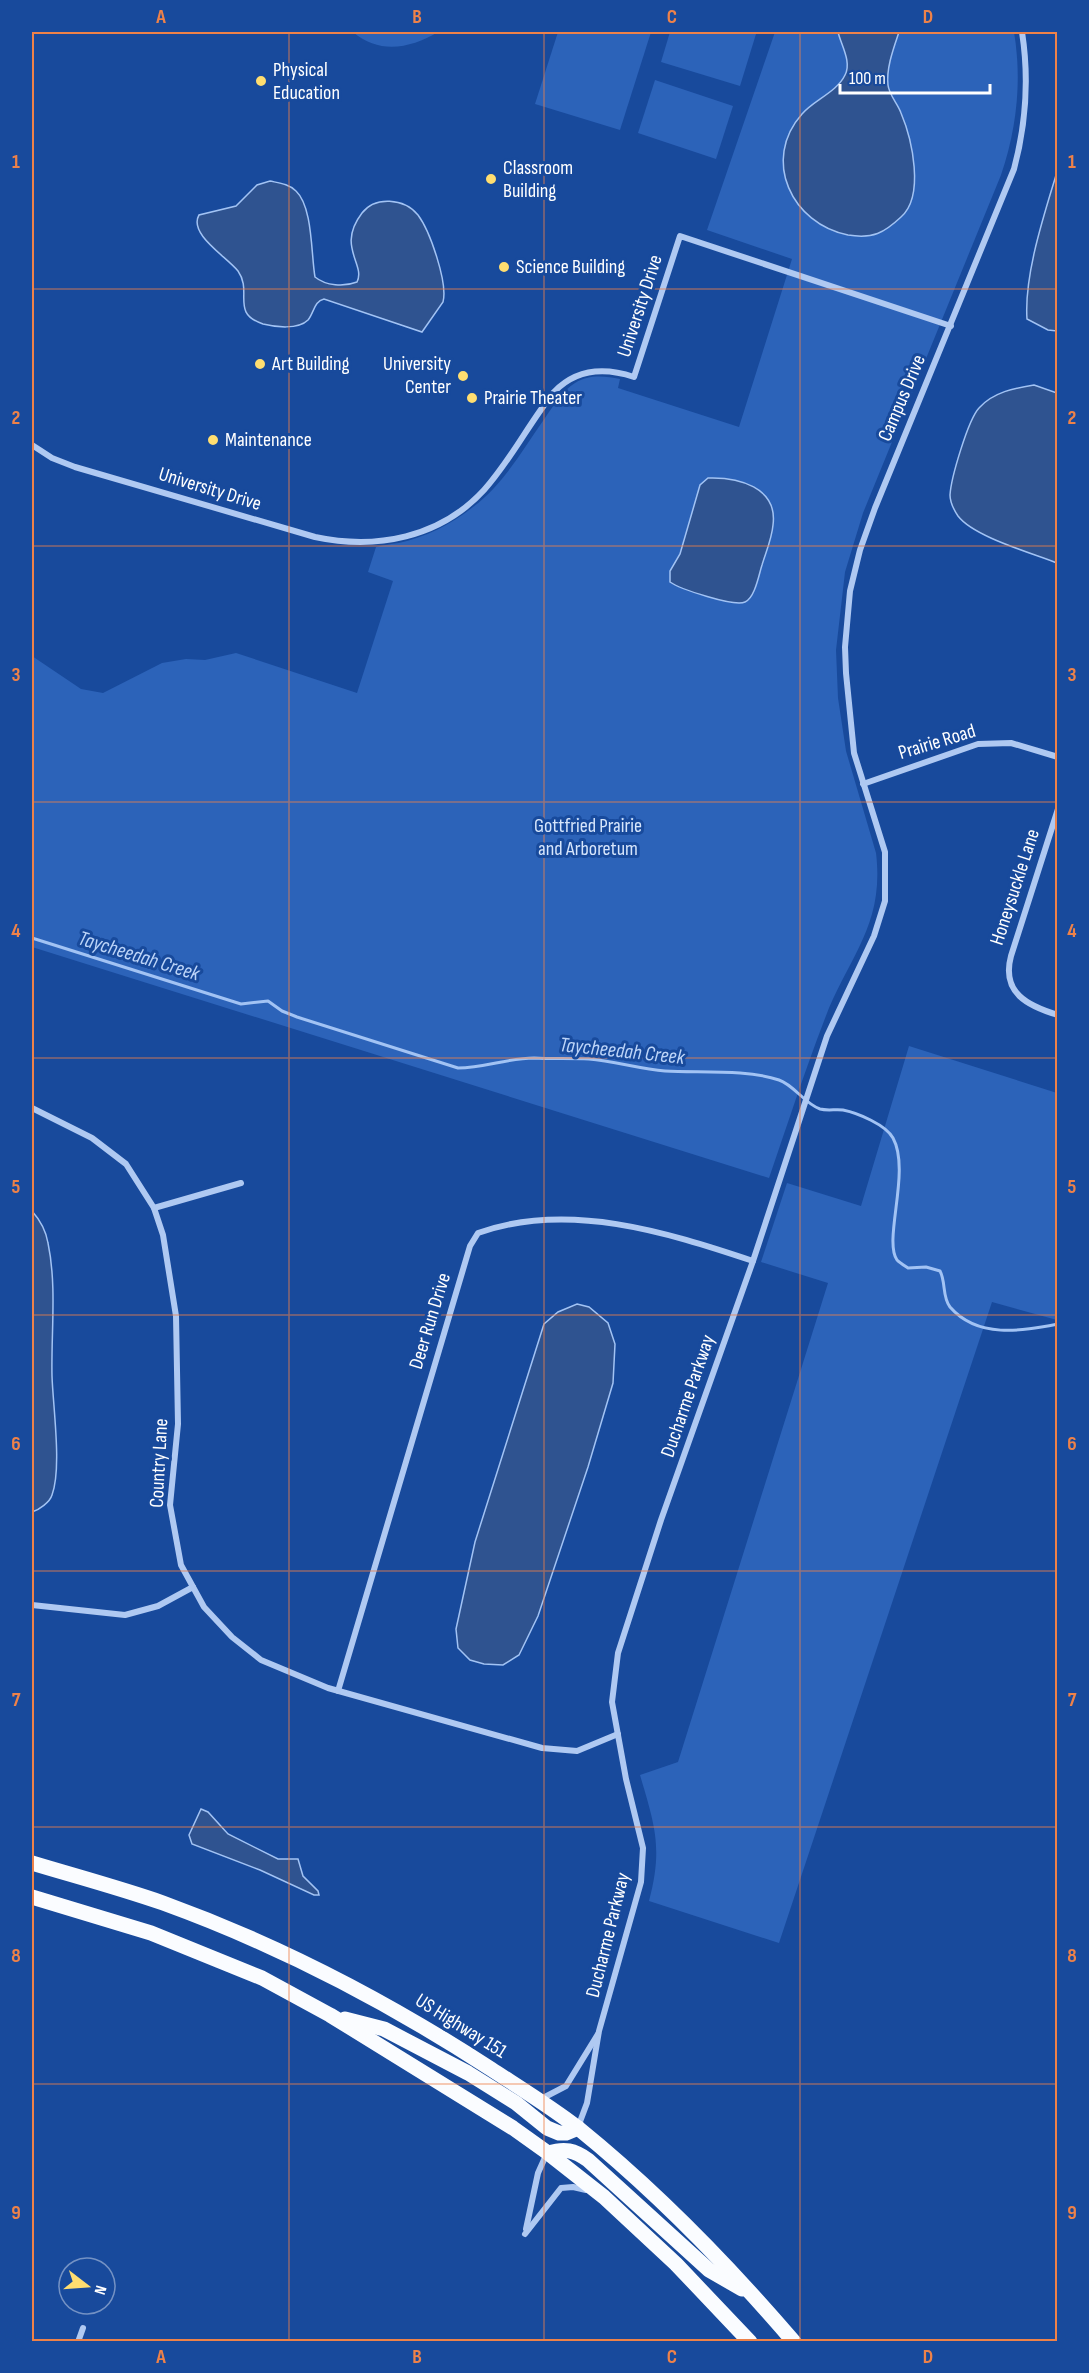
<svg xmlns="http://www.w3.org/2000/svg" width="1089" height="2373" font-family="'Sofia Sans Condensed',sans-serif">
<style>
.green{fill:#2c63b9}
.water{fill:#2f5390;stroke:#a2c3f4;stroke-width:1.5}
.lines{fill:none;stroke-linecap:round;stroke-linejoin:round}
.stream{stroke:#a2c3f4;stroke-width:3}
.street{stroke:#afc9f2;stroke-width:6}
.primary{stroke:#fafcff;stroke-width:15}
.grid{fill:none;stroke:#ee8249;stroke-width:1.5;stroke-opacity:0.55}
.poi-dot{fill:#ffde70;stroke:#184a9c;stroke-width:2}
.labels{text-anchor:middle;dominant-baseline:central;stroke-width:6;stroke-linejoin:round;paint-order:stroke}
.poi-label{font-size:20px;fill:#fff;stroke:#184a9c;text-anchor:start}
.street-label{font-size:20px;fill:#fff;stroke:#184a9c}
.park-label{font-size:20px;fill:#d7e6fc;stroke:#184a9c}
.water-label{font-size:21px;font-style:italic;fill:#bcd4f8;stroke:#184a9c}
.neatline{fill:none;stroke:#ee8249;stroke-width:2}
.grid-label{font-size:20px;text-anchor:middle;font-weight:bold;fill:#ee8249}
</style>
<rect width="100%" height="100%" fill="#184a9c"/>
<g class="green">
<path d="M353,32L394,33L438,32C411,48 380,55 353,32Z"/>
<polygon points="558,32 651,32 620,130 535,104"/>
<polygon points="670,32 749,32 756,34 740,86 661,62"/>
<path d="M775,32H1014C1022,80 1017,128 1001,175L863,513L845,572L836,650L838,698L846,751L876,853C885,927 847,958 824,1021C804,1073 787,1126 769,1178L32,947V656L81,689L103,693L162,663L186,659L205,660L236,653L357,693L393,581L368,572L376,547C383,545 391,544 399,543C426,537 452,524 473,507C504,484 523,449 545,418C554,405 562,391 575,383C589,374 605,376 620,379L618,388L739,427L792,259L707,230Z"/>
<polygon points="655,80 733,106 716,159 638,133"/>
<path d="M909,1046L1057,1093V1320L992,1302L779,1943L649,1901C663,1848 655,1826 640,1775L678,1762L828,1283L761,1262L787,1183L861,1206Z"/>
</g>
<g class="water">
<path d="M838,32H899C894,47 886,68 888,85C889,95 898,104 901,113C912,139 925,196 901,217C884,233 873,239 848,235C792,224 761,160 802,114C814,100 837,92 845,75C852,62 841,45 838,32Z"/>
<path d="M1057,172V331L1048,330L1027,319C1024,275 1044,215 1057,172Z"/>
<path d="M270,181C279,183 289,184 296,191C313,207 311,255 315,277C326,286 344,287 357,282C366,264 336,247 362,213C375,196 404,198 418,215C430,231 448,283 443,302L422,332L324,299C314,301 314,313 308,320C298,330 275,327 263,324C230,313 253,292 238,271C227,257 188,234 199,215L236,206L257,185Z"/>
<path d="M1034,385L1057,393V563C1032,553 974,537 958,516C954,510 950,502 950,495C951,478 968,420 979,408C993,392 1015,388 1034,385Z"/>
<path d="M708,478C738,477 778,487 773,525C772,538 766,552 762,565C759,574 755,598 745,602C734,607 680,589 670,582V571L680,554L700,485Z"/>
<path d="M32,1211C40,1220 46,1231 48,1243C57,1286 51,1333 52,1376C53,1407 62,1468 52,1495C50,1502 39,1510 32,1512Z"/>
<polygon points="577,1304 589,1307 608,1323 615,1344 613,1383 588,1467 538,1616 519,1655 503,1665 484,1664 470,1660 458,1648 456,1629 475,1542 544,1324 558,1312"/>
<polygon points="201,1809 208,1812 228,1834 278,1859 298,1859 303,1876 318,1891 319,1895 314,1895 260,1870 192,1844 189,1835"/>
</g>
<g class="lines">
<path class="stream" d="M32,938L241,1004L268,1001L282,1011L297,1017L458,1068C484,1068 508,1058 534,1058C552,1059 571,1058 589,1059C614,1061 640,1069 665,1071C699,1073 747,1069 779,1080C794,1085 805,1104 820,1109C827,1111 836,1109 843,1110C858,1113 886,1125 893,1138C911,1171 883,1240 897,1260C900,1263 905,1266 908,1268L926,1267L940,1271C946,1282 942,1297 950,1307C978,1339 1021,1331 1058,1324"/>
<g class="street">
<path d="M32,445L52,458L75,467L315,537C376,550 440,538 484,490C511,460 529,423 554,392C576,369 604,367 634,377L680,236L951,326"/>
<polyline points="863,784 978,744 1011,743 1058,757"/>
<path d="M1058,809L1011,956C1001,993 1028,1006 1058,1015"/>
<polyline points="32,1108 92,1138 126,1164 154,1208 163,1235 176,1316 178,1424 170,1505 181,1565 204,1607 232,1637 261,1660 328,1688 542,1748 577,1751 618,1734"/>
<polyline points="154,1208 241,1183"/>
<polyline points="32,1605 125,1615 158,1606 193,1587"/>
<path d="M338,1691L470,1246L478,1233C568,1201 666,1232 753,1261"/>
<polyline points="541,2099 566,2086 598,2034"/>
<path d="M578,2127L587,2103L599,2031L641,1882L643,1848L626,1779L612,1702L618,1653L661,1520L753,1261L827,1036L874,936L885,901V852L854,753L846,673L845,647L850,591L860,550L875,508L1014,169C1026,124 1029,77 1022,32"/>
<polyline points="526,2229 538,2173 547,2153"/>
<polyline points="525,2234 561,2188 573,2187 586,2190"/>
<polyline points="78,2342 83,2328"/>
</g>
<g class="primary">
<path d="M32,1863C75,1876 120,1888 163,1903C279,1945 388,2002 491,2069C520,2088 551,2107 578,2128C657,2192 728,2265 794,2342"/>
<polyline points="32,1897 151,1933 262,1978 330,2015 513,2128 548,2153 604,2197 676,2264 750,2342"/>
<polyline points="345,2019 384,2029 468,2073 516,2103 547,2128 559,2133 566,2133 578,2128"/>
<path d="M548,2153C565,2148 574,2150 588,2160L709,2270L742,2289"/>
</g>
</g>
<path class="grid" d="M289,32V2342M544,32V2342M800,32V2342M32,289H1058M32,546H1058M32,802H1058M32,1058H1058M32,1315H1058M32,1571H1058M32,1827H1058M32,2084H1058"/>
<g class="poi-dot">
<circle cx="261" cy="81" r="6"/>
<circle cx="491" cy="179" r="6"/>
<circle cx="504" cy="267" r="6"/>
<circle cx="260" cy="364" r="6"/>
<circle cx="463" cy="376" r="6"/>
<circle cx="472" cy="398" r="6"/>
<circle cx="213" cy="440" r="6"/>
</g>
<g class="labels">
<g class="poi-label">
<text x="273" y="70">Physical<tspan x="273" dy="23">Education</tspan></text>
<text x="503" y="168">Classroom<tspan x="503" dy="23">Building</tspan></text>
<text x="516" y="267">Science Building</text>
<text x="272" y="364">Art Building</text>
<text x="451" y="364" text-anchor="end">University<tspan x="451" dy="23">Center</tspan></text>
<text x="484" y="398">Prairie Theater</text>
<text x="225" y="440">Maintenance</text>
</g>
<g class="street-label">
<text transform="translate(640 306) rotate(-72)">University Drive</text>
<text transform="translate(902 398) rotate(-67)">Campus Drive</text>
<text transform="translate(210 489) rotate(17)">University Drive</text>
<text transform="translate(937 742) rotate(-17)">Prairie Road</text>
<text transform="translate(1015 887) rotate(-72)">Honeysuckle Lane</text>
<text transform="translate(430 1321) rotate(-73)">Deer Run Drive</text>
<text transform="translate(688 1396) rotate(-71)">Ducharme Parkway</text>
<text transform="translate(159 1463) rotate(-87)">Country Lane</text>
<text transform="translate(608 1935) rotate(-76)">Ducharme Parkway</text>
<text transform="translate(461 2026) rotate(32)">US Highway 151</text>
</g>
<g class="park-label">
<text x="588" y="826">Gottfried Prairie<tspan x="588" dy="23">and Arboretum</tspan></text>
</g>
<g class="water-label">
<text transform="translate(139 956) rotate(17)">Taycheedah Creek</text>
<text transform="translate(622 1051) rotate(6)">Taycheedah Creek</text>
</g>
</g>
<rect width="1089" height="2373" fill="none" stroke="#184a9c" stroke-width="66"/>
<g transform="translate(87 2286) rotate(107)"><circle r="28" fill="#184a9c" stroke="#7492c4" stroke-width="1.5"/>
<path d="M0-4.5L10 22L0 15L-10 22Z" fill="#ffde70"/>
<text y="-9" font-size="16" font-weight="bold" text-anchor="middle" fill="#ffffff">N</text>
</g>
<path d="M840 84v9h150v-9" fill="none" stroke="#ffffff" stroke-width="3"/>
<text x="849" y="84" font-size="18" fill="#ffffff" stroke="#184a9c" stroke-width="4.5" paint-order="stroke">100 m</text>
<rect x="33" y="33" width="1023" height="2307" class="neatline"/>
<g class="grid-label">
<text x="161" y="23">A</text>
<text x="417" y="23">B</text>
<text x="672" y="23">C</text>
<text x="928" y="23">D</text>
<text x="16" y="168">1</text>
<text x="1072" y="168">1</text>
<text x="16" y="424">2</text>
<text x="1072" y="424">2</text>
<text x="16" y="681">3</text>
<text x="1072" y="681">3</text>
<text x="16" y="937">4</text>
<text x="1072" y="937">4</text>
<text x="16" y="1193">5</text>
<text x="1072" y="1193">5</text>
<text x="16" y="1450">6</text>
<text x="1072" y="1450">6</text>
<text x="16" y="1706">7</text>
<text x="1072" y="1706">7</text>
<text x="16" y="1962">8</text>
<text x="1072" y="1962">8</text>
<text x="16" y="2219">9</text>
<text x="1072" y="2219">9</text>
<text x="161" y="2363">A</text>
<text x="417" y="2363">B</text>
<text x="672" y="2363">C</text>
<text x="928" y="2363">D</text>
</g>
</svg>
